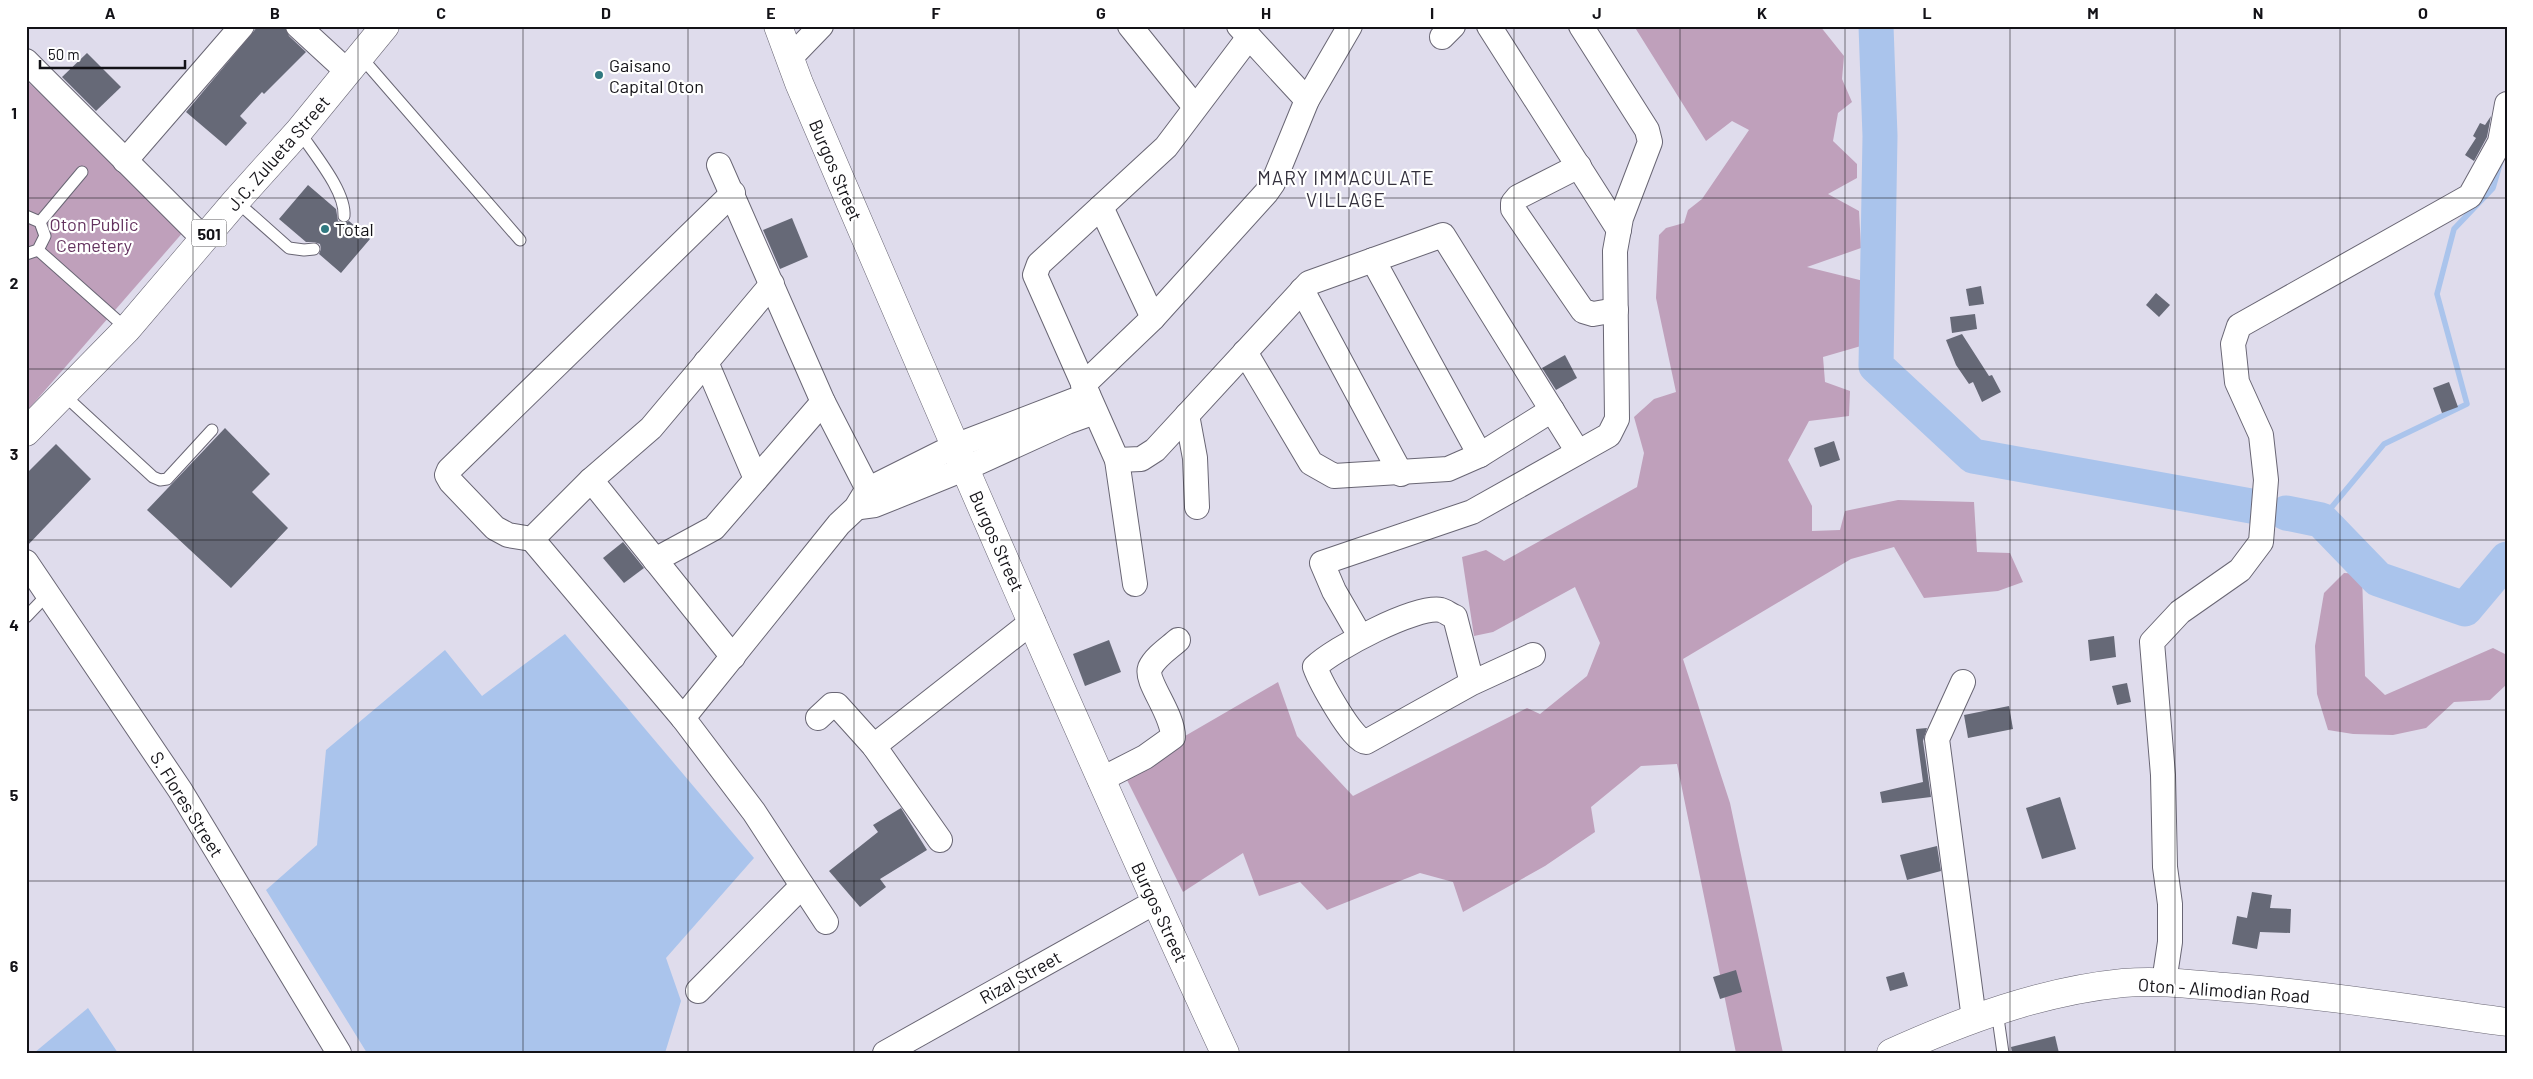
<svg xmlns="http://www.w3.org/2000/svg" width="2533" height="1079" font-family="Barlow,sans-serif">
<style>
.green{fill:#bfa0bb}
.water{fill:#aac4ec}
.lines{fill:none;stroke-linecap:round;stroke-linejoin:round}
.stream{stroke:#aac4ec;stroke-width:5.5}
.river{stroke:#aac4ec;stroke-width:35}
.building{fill:#666977}
.lane-casing{stroke:#696674;stroke-width:13}
.street-casing{stroke:#696674;stroke-width:26}
.secondary-casing{stroke:#696674;stroke-width:29}
.primary-casing{stroke:#696674;stroke-width:29}
.lane{stroke:#fff;stroke-width:11}
.street{stroke:#fff;stroke-width:24}
.secondary{stroke:#fff;stroke-width:28}
.primary{stroke:#fff;stroke-width:28}
.grid{fill:none;stroke:#131217;stroke-width:1;stroke-opacity:0.55}
.poi-dot{fill:#307980;stroke:#fff;stroke-width:2}
.labels{text-anchor:middle;dominant-baseline:central;stroke-width:4.5;stroke-linejoin:round;paint-order:stroke}
.shield{fill:#fff;stroke:#5a595d;stroke-width:1}
.shield-label{font-size:16px;font-weight:bold;fill:#131217}
.poi-label{font-size:18px;fill:#131217;stroke:#fff;text-anchor:start}
.street-label{font-size:18px;fill:#131217;stroke:#fff}
.park-label{font-size:18px;fill:#63325e;stroke:#fff}
.neighbourhood-label{font-size:19px;letter-spacing:1px;fill:#33303c;stroke:#fff}
.neatline{fill:none;stroke:#131217;stroke-width:2}
.grid-label{font-size:16px;text-anchor:middle;font-weight:bold;fill:#131217}
</style>
<rect width="100%" height="100%" fill="#dfdcec"/>
<g class="green">
<polygon points="1634,26 1820,26 1844,56 1842,79 1852,102 1838,113 1833,141 1857,164 1857,178 1828,194 1859,211 1861,248 1807,267 1888,287 1885,339 1823,357 1825,382 1850,391 1849,416 1809,421 1788,460 1812,506 1812,531 1840,530 1845,511 1898,500 1974,502 1977,552 2010,553 2023,582 1998,591 1924,598 1894,547 1851,559 1683,659 1730,803 1783,1053 1736,1053 1677,764 1641,766 1591,807 1595,832 1545,866 1463,912 1453,882 1420,873 1327,910 1300,882 1259,896 1243,853 1183,892 1123,772 1278,682 1297,736 1353,796 1527,708 1540,714 1587,676 1600,643 1575,587 1493,632 1474,636 1462,557 1486,550 1504,561 1637,487 1644,453 1634,417 1654,399 1676,392 1656,298 1659,235 1666,228 1684,223 1688,210 1702,199 1749,130 1732,121 1706,141"/>
<polygon points="26,80 185,230 26,412"/>
<polygon points="2344,573 2362,574 2365,676 2385,695 2493,648 2507,655 2507,684 2490,700 2454,702 2426,728 2393,735 2353,734 2328,730 2317,694 2315,646 2324,593"/>
</g>
<g class="water">
<polygon points="565,634 754,858 666,958 681,1001 665,1053 367,1053 266,890 317,845 326,750 445,650 482,696"/>
<polygon points="88,1008 118,1053 34,1053"/>
</g>
<g class="lines">
<polyline class="stream" points="2321,520 2384,444 2467,404 2437,294 2454,229 2493,188 2501,161"/>
<g class="river">
<polyline points="1876,26 1880,136 1876,366 1973,456 2251,506"/>
<polyline points="2286,513 2321,520 2378,579 2465,609 2507,559"/>
</g>
</g>
<g class="building">
<polygon points="258,26 285,26 289,36 306,52 264,94 262,92 240,116 247,123 226,146 186,112"/>
<polygon points="87,53 121,87 96,111 62,77"/>
<polygon points="2491,116 2487,137 2474,161 2465,155 2476,138 2473,136 2480,123 2485,125"/>
<polygon points="308,185 336,209 338,221 344,223 349,221 370,239 341,273 319,254 321,249 320,244 314,242 306,242 279,219"/>
<polygon points="792,218 808,257 780,269 763,230"/>
<polygon points="1981,286 1984,304 1969,306 1966,289"/>
<polygon points="2156,293 2170,305 2159,317 2146,305"/>
<polygon points="1975,314 1977,329 1952,333 1950,317"/>
<polygon points="1962,334 1989,376 1992,375 2001,392 1982,402 1973,382 1969,384 1956,365 1946,340"/>
<polygon points="1565,355 1577,378 1556,390 1542,368"/>
<polygon points="2449,382 2458,407 2442,413 2433,388"/>
<polygon points="225,428 270,474 252,492 288,528 231,588 147,510"/>
<polygon points="1834,441 1840,460 1820,467 1814,448"/>
<polygon points="56,444 91,479 26,547 26,474"/>
<polygon points="623,542 644,568 624,583 603,558"/>
<polygon points="2114,636 2116,657 2090,661 2088,640"/>
<polygon points="1109,640 1121,672 1085,686 1073,654"/>
<polygon points="2127,683 2131,702 2117,705 2112,686"/>
<polygon points="2009,706 2013,729 1968,738 1964,715"/>
<polygon points="1927,728 1923,741 1931,797 1882,803 1880,792 1923,782 1916,729"/>
<polygon points="2060,797 2076,849 2042,859 2026,808"/>
<polygon points="901,808 927,850 880,879 886,887 860,907 829,871 878,832 873,825"/>
<polygon points="1937,846 1941,871 1907,880 1900,855"/>
<polygon points="2252,892 2272,895 2270,908 2291,909 2290,933 2260,932 2257,949 2232,944 2237,916 2247,918"/>
<polygon points="1736,970 1742,992 1720,999 1713,977"/>
<polygon points="1904,972 1908,986 1890,991 1886,977"/>
<polygon points="2055,1036 2059,1053 2012,1053 2011,1047"/>
</g>
<g class="lines">
<defs>
<g id="lane">
<polyline points="361,57 520,240"/>
<path d="M299,131C313,153 346,191 344,216"/>
<polyline points="236,201 289,248 304,250 314,249"/>
<polyline points="26,216 40,222 45,236 38,250 26,254"/>
<polyline points="40,222 82,172"/>
<polyline points="38,250 127,329"/>
<polyline points="64,395 153,477 160,480 167,479 212,430"/>
<polyline points="26,617 48,594"/>
<polyline points="1997,1011 2003,1053"/>
</g>
<g id="street">
<polyline points="298,26 348,72"/>
<polyline points="1130,26 1195,107"/>
<polyline points="1239,26 1307,100"/>
<polyline points="1489,26 1619,230"/>
<polyline points="1442,37 1453,26"/>
<polyline points="791,57 821,26"/>
<polyline points="26,61 204,239"/>
<polyline points="125,161 242,26"/>
<polyline points="719,165 823,402 875,503"/>
<polyline points="1579,166 1518,197 1513,203 1513,209 1583,311 1593,314 1616,310"/>
<polyline points="733,193 449,470 447,475 451,482 495,528 508,535 532,539 591,480 651,428 772,284"/>
<polyline points="1101,207 1153,318"/>
<polyline points="1373,260 1480,455"/>
<polyline points="1302,290 1401,474"/>
<polyline points="1245,352 1311,463 1334,476 1448,469 1480,455 1552,410"/>
<polyline points="706,362 756,479"/>
<polyline points="1083,385 1153,318 1266,193 1273,183 1307,100 1350,26"/>
<polyline points="1187,415 1195,458 1197,507"/>
<polyline points="1117,460 1141,459 1155,450 1309,283 1443,235 1578,452"/>
<polyline points="591,480 733,657"/>
<polyline points="860,507 875,505 964,469 1067,422 1095,412"/>
<polyline points="532,539 683,718 754,812 826,922"/>
<polyline points="655,560 714,528 823,402"/>
<polyline points="26,562 180,790 339,1053"/>
<polyline points="1135,584 1117,460 1035,275 1039,264 1166,147 1249,37"/>
<polyline points="1360,636 1334,591 1322,563 1472,512 1609,435 1617,419 1615,251 1621,218 1650,142 1647,130 1581,26"/>
<polyline points="1963,682 1937,739 1974,1019"/>
<path d="M1472,683L1455,617C1450,615 1445,611 1441,610C1416,605 1333,649 1315,667C1320,681 1353,742 1366,742L1472,683L1533,655"/>
<polyline points="683,718 839,524 856,508 867,490 955,446 1088,395"/>
<polyline points="818,718 832,705 837,705 874,746 940,840"/>
<polyline points="874,746 1033,621"/>
<path d="M1100,780L1145,757L1173,737C1173,713 1145,682 1150,668C1155,657 1169,648 1178,640"/>
<polyline points="2164,982 2170,942 2170,904 2165,867 2163,775 2152,642 2180,612 2240,570 2261,542 2266,480 2261,435 2237,382 2233,344 2239,326 2470,196 2500,142 2507,104"/>
<polyline points="698,991 802,886"/>
<polyline points="885,1053 1155,902"/>
</g>
<g id="secondary">
<path d="M778,26L799,83C938,407 1077,732 1225,1053"/>
<path d="M1891,1053C1964,1020 2042,991 2123,983C2157,980 2191,984 2225,987C2319,994 2413,1009 2507,1022"/>
</g>
<polyline id="primary" points="26,432 127,329 236,201 299,131 385,26"/>
</defs>
<use href="#lane" class="lane-casing"/>
<use href="#street" class="street-casing"/>
<use href="#secondary" class="secondary-casing"/>
<use href="#primary" class="primary-casing"/>
<use href="#lane" class="lane"/>
<use href="#street" class="street"/>
<use href="#secondary" class="secondary"/>
<use href="#primary" class="primary"/>
</g>
<path class="grid" d="M193,26V1053M358,26V1053M523,26V1053M688,26V1053M854,26V1053M1019,26V1053M1184,26V1053M1349,26V1053M1514,26V1053M1680,26V1053M1845,26V1053M2010,26V1053M2175,26V1053M2340,26V1053M26,198H2507M26,369H2507M26,540H2507M26,710H2507M26,881H2507"/>
<g class="poi-dot">
<circle cx="599" cy="75" r="5"/>
<circle cx="325" cy="229" r="5"/>
</g>
<g class="labels">
<rect class="shield" x="191.5" y="219.5" width="35" height="27" rx="4"/>
<g class="shield-label">
<text x="209" y="233">501</text>
</g>
<g class="poi-label">
<text x="609" y="65">Gaisano<tspan x="609" dy="21">Capital Oton</tspan></text>
<text x="335" y="229">Total</text>
</g>
<g class="street-label">
<text transform="translate(278 153) rotate(-49)">J.C. Zulueta Street</text>
<text transform="translate(836 170) rotate(67)">Burgos Street</text>
<text transform="translate(997 541) rotate(66)">Burgos Street</text>
<text transform="translate(187 804) rotate(58)">S. Flores Street</text>
<text transform="translate(1160 912) rotate(65)">Burgos Street</text>
<text transform="translate(1020 977) rotate(-29)">Rizal Street</text>
<text transform="translate(2224 990) rotate(4)">Oton - Alimodian Road</text>
</g>
<g class="park-label">
<text x="94" y="224">Oton Public<tspan x="94" dy="21">Cemetery</tspan></text>
</g>
<g class="neighbourhood-label">
<text x="1346" y="177">MARY IMMACULATE<tspan x="1346" dy="22">VILLAGE</tspan></text>
</g>
</g>
<rect width="2533" height="1079" fill="none" stroke="#ffffff" stroke-width="55"/>
<path d="M40 60v8h145v-8" fill="none" stroke="#131217" stroke-width="2.5"/>
<text x="48" y="60" font-size="15" fill="#131217" stroke="#ffffff" stroke-width="4" paint-order="stroke">50 m</text>
<rect x="28" y="28" width="2478" height="1024" class="neatline"/>
<g class="grid-label">
<text x="110" y="19">A</text>
<text x="275" y="19">B</text>
<text x="441" y="19">C</text>
<text x="606" y="19">D</text>
<text x="771" y="19">E</text>
<text x="936" y="19">F</text>
<text x="1101" y="19">G</text>
<text x="1266" y="19">H</text>
<text x="1432" y="19">I</text>
<text x="1597" y="19">J</text>
<text x="1762" y="19">K</text>
<text x="1927" y="19">L</text>
<text x="2093" y="19">M</text>
<text x="2258" y="19">N</text>
<text x="2423" y="19">O</text>
<text x="14" y="119">1</text>
<text x="14" y="289">2</text>
<text x="14" y="460">3</text>
<text x="14" y="631">4</text>
<text x="14" y="801">5</text>
<text x="14" y="972">6</text>
</g>
</svg>
